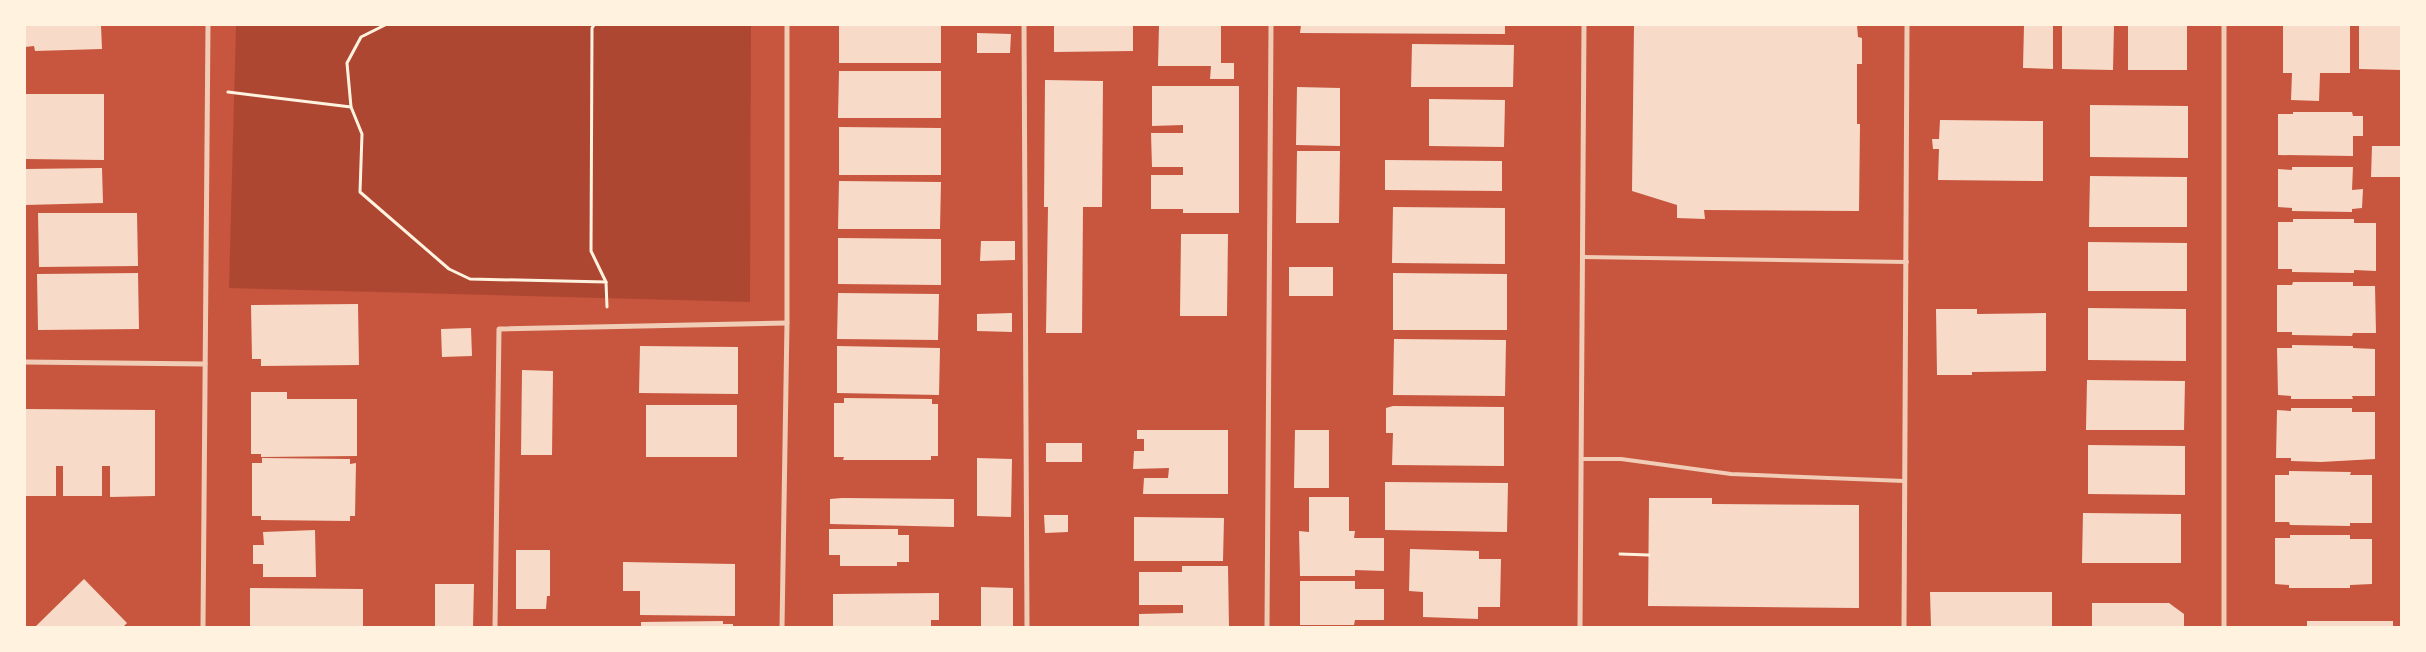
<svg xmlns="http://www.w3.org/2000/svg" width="2426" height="652" font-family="'Noto Sans',sans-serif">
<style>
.green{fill:#ae4732}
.building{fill:#f7dbc8}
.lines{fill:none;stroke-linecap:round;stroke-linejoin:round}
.path{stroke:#fff3e0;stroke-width:3}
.service{stroke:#f1ccb7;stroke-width:4}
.minor{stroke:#f1ccb7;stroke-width:5}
</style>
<rect width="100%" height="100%" fill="#c8553d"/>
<polygon class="green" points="236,25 751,25 750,302 229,288"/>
<g class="building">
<polygon points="25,25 101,25 102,49 35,51 34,46 25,47"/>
<rect x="839" y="25" width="102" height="38"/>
<polygon points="1054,25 1133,25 1133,51 1054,52"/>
<polygon points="1159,25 1221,25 1221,63 1234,63 1234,79 1210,79 1211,66 1158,66"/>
<polygon points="1301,25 1505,25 1505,34 1300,33"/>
<polygon points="1634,25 1857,25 1858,37 1862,38 1862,64 1857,64 1857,124 1860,124 1859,211 1704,210 1705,219 1677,218 1677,205 1632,191"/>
<polygon points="2024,25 2053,25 2053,69 2023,68"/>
<polygon points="2062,25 2114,25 2113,70 2062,69"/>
<rect x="2128" y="25" width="59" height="45"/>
<polygon points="2283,25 2350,25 2350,73 2320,73 2319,101 2291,100 2292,73 2283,73"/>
<polygon points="2359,25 2401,25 2401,70 2359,69"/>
<polygon points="977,33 1011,34 1010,53 977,53"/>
<polygon points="1412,44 1514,45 1513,87 1411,87"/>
<polygon points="839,71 941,71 941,118 838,118"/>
<polygon points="1045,80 1103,81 1102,207 1083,207 1082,333 1046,333 1048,207 1044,207"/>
<polygon points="1152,86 1239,86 1239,213 1183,213 1183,209 1151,209 1151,175 1183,175 1183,167 1152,167 1151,133 1183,133 1183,125 1152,126"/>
<polygon points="1297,87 1340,88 1340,146 1296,145"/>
<polygon points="25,94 104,94 104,160 25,159"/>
<polygon points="1429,99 1505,100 1504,147 1429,146"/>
<polygon points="2090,105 2188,106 2188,158 2090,157"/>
<polygon points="2293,112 2352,112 2353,116 2363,116 2363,136 2353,136 2353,156 2278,155 2278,114 2293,114"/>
<polygon points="1940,120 2043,121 2043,181 1938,180 1939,149 1933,149 1932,139 1939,139"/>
<polygon points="839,127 941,128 941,175 839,175"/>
<polygon points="2372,146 2401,146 2401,177 2371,177"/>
<polygon points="1297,151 1340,151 1339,223 1296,223"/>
<polygon points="1385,160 1502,161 1502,191 1385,190"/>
<polygon points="2292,167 2353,167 2352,190 2363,189 2362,208 2352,209 2352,212 2292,211 2292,208 2278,207 2278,169 2292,170"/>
<polygon points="102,168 103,203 25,205 25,169"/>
<polygon points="2090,176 2187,177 2187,227 2089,227"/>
<polygon points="839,181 941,182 940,229 838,229"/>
<polygon points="1393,207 1505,208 1505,264 1392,263"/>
<polygon points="38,213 137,213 138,266 39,267"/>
<polygon points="2293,219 2354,219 2354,223 2376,223 2376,271 2354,270 2354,273 2292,272 2292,269 2278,269 2278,222 2293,222"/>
<polygon points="1181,234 1228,234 1227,316 1180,316"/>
<polygon points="838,238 941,239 941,285 838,284"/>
<polygon points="981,241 1015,241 1015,260 980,261"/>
<polygon points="2088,242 2187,243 2187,291 2088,291"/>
<rect x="1289" y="267" width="44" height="29"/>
<polygon points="138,273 139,329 38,330 37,274"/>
<polygon points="1393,273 1507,274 1507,330 1393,330"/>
<polygon points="2293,282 2353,282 2353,286 2375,286 2376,333 2353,333 2352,336 2292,335 2292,332 2277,332 2277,285 2292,285"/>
<polygon points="838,293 939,294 938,340 837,339"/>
<polygon points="358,304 359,365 261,366 261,359 252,359 251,305"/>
<polygon points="2088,308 2186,309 2186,361 2088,360"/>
<polygon points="1936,309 1977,309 1977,314 2046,313 2046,371 1972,372 1972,375 1937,375"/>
<polygon points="1012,313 1012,332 977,331 977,314"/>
<polygon points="471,328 472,356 442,357 441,329"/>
<polygon points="1394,339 1506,340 1505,396 1393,395"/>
<polygon points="2292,345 2353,346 2353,348 2375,349 2375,396 2352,396 2353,399 2291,399 2291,396 2278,395 2277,348 2292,348"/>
<polygon points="640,346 738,347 738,394 639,393"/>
<polygon points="837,346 940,348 939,395 837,393"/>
<polygon points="522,370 553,371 552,455 521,455"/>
<polygon points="2087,380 2185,381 2184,430 2086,430"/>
<polygon points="251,392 287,392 287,399 357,399 357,456 261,457 261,454 251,454"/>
<polygon points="844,398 932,399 932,404 938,404 938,456 931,456 931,460 843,460 844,457 834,457 834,403 844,403"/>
<rect x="646" y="405" width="91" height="52"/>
<polygon points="1393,406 1504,407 1504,466 1392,465 1393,433 1386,433 1386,408"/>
<polygon points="2291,408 2352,408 2352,412 2375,412 2375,459 2321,462 2291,461 2291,458 2276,458 2277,410 2291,411"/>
<polygon points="25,409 155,410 155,496 110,497 110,466 102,466 102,496 63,496 63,466 56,466 56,496 25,496"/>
<polygon points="1137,430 1228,430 1228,494 1143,494 1144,478 1168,478 1169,468 1133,469 1134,451 1144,451 1144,439 1137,439"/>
<polygon points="1295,430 1329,430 1329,488 1294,488"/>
<rect x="1046" y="443" width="36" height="19"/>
<polygon points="2088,445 2185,446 2185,495 2088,494"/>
<polygon points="262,458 350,459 350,464 356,463 355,516 350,516 350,521 261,520 261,516 252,516 252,463 262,463"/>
<polygon points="977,458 1012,459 1011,517 977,516"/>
<polygon points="2289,471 2351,472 2350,475 2372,475 2372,523 2350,523 2350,526 2290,525 2289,522 2275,522 2275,475 2289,475"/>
<polygon points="1385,482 1508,483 1507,532 1385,530"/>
<polygon points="1309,497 1349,497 1349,531 1355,531 1354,538 1384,538 1384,571 1355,570 1355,576 1300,576 1299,531 1309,532"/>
<polygon points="842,498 954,499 954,527 830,524 830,499"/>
<polygon points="1649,498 1712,498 1712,504 1859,505 1859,608 1648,606"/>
<polygon points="2083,513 2181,514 2181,563 2082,563"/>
<polygon points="1044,515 1068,515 1068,532 1045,533"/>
<polygon points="1134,517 1224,518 1223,561 1134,561"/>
<polygon points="829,529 898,529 898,535 909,535 909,562 897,562 897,566 840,566 840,555 829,555"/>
<polygon points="315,530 316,577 263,577 263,564 253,564 253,545 264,545 263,532"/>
<polygon points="2290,535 2350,535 2350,539 2372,539 2372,584 2350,585 2350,588 2289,588 2289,585 2275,584 2275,538 2290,538"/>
<polygon points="1410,549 1479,551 1479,559 1501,559 1500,607 1478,607 1478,619 1423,617 1423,592 1409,591"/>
<polygon points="516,550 550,550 550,596 547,596 546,609 516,609"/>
<polygon points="623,562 735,564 735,616 640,615 640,591 623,591"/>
<polygon points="1182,566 1228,566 1229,627 1139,627 1139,614 1183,613 1183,605 1139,605 1139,572 1182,572"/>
<polygon points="84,579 127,623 123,627 35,627"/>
<polygon points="1300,581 1355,581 1355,589 1384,589 1384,620 1355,620 1354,625 1300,625"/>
<polygon points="435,584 474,584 473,627 435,627"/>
<polygon points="981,587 1013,588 1013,627 981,627"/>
<polygon points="250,588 363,589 363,627 250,627"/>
<polygon points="1930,592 2052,592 2052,627 1931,627"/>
<polygon points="939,593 939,620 931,620 931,627 833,627 833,594"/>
<polygon points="2092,603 2169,603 2184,614 2184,627 2092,627"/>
<polygon points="723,621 723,624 733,624 733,627 641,627 641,622"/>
<rect x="2307" y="621" width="86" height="6"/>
</g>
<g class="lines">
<g class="path">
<polyline points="385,25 361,37 347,63 351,107 362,134 360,192 449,269 470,279 606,282 607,307"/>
<polyline points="594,25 592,28 591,251 606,282"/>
<polyline points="228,92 351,107"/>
<polyline points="1620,554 1649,555"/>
</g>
<g class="service">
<polyline points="1582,257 1907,262"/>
<polyline points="1581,459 1621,459 1731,474 1904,481"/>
</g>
<g class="minor">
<polyline points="1024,25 1027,627"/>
<polyline points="2224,25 2224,627"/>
<polyline points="25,362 205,364"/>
<polyline points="203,627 208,25"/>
<polyline points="495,627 499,329 787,323"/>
<polyline points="782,627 787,323 787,25"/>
<polyline points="1267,627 1271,25"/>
<polyline points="1580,627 1584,25"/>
<polyline points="1904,627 1907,25"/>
</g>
</g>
<rect width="2426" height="652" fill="none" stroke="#fff3e0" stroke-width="52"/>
</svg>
